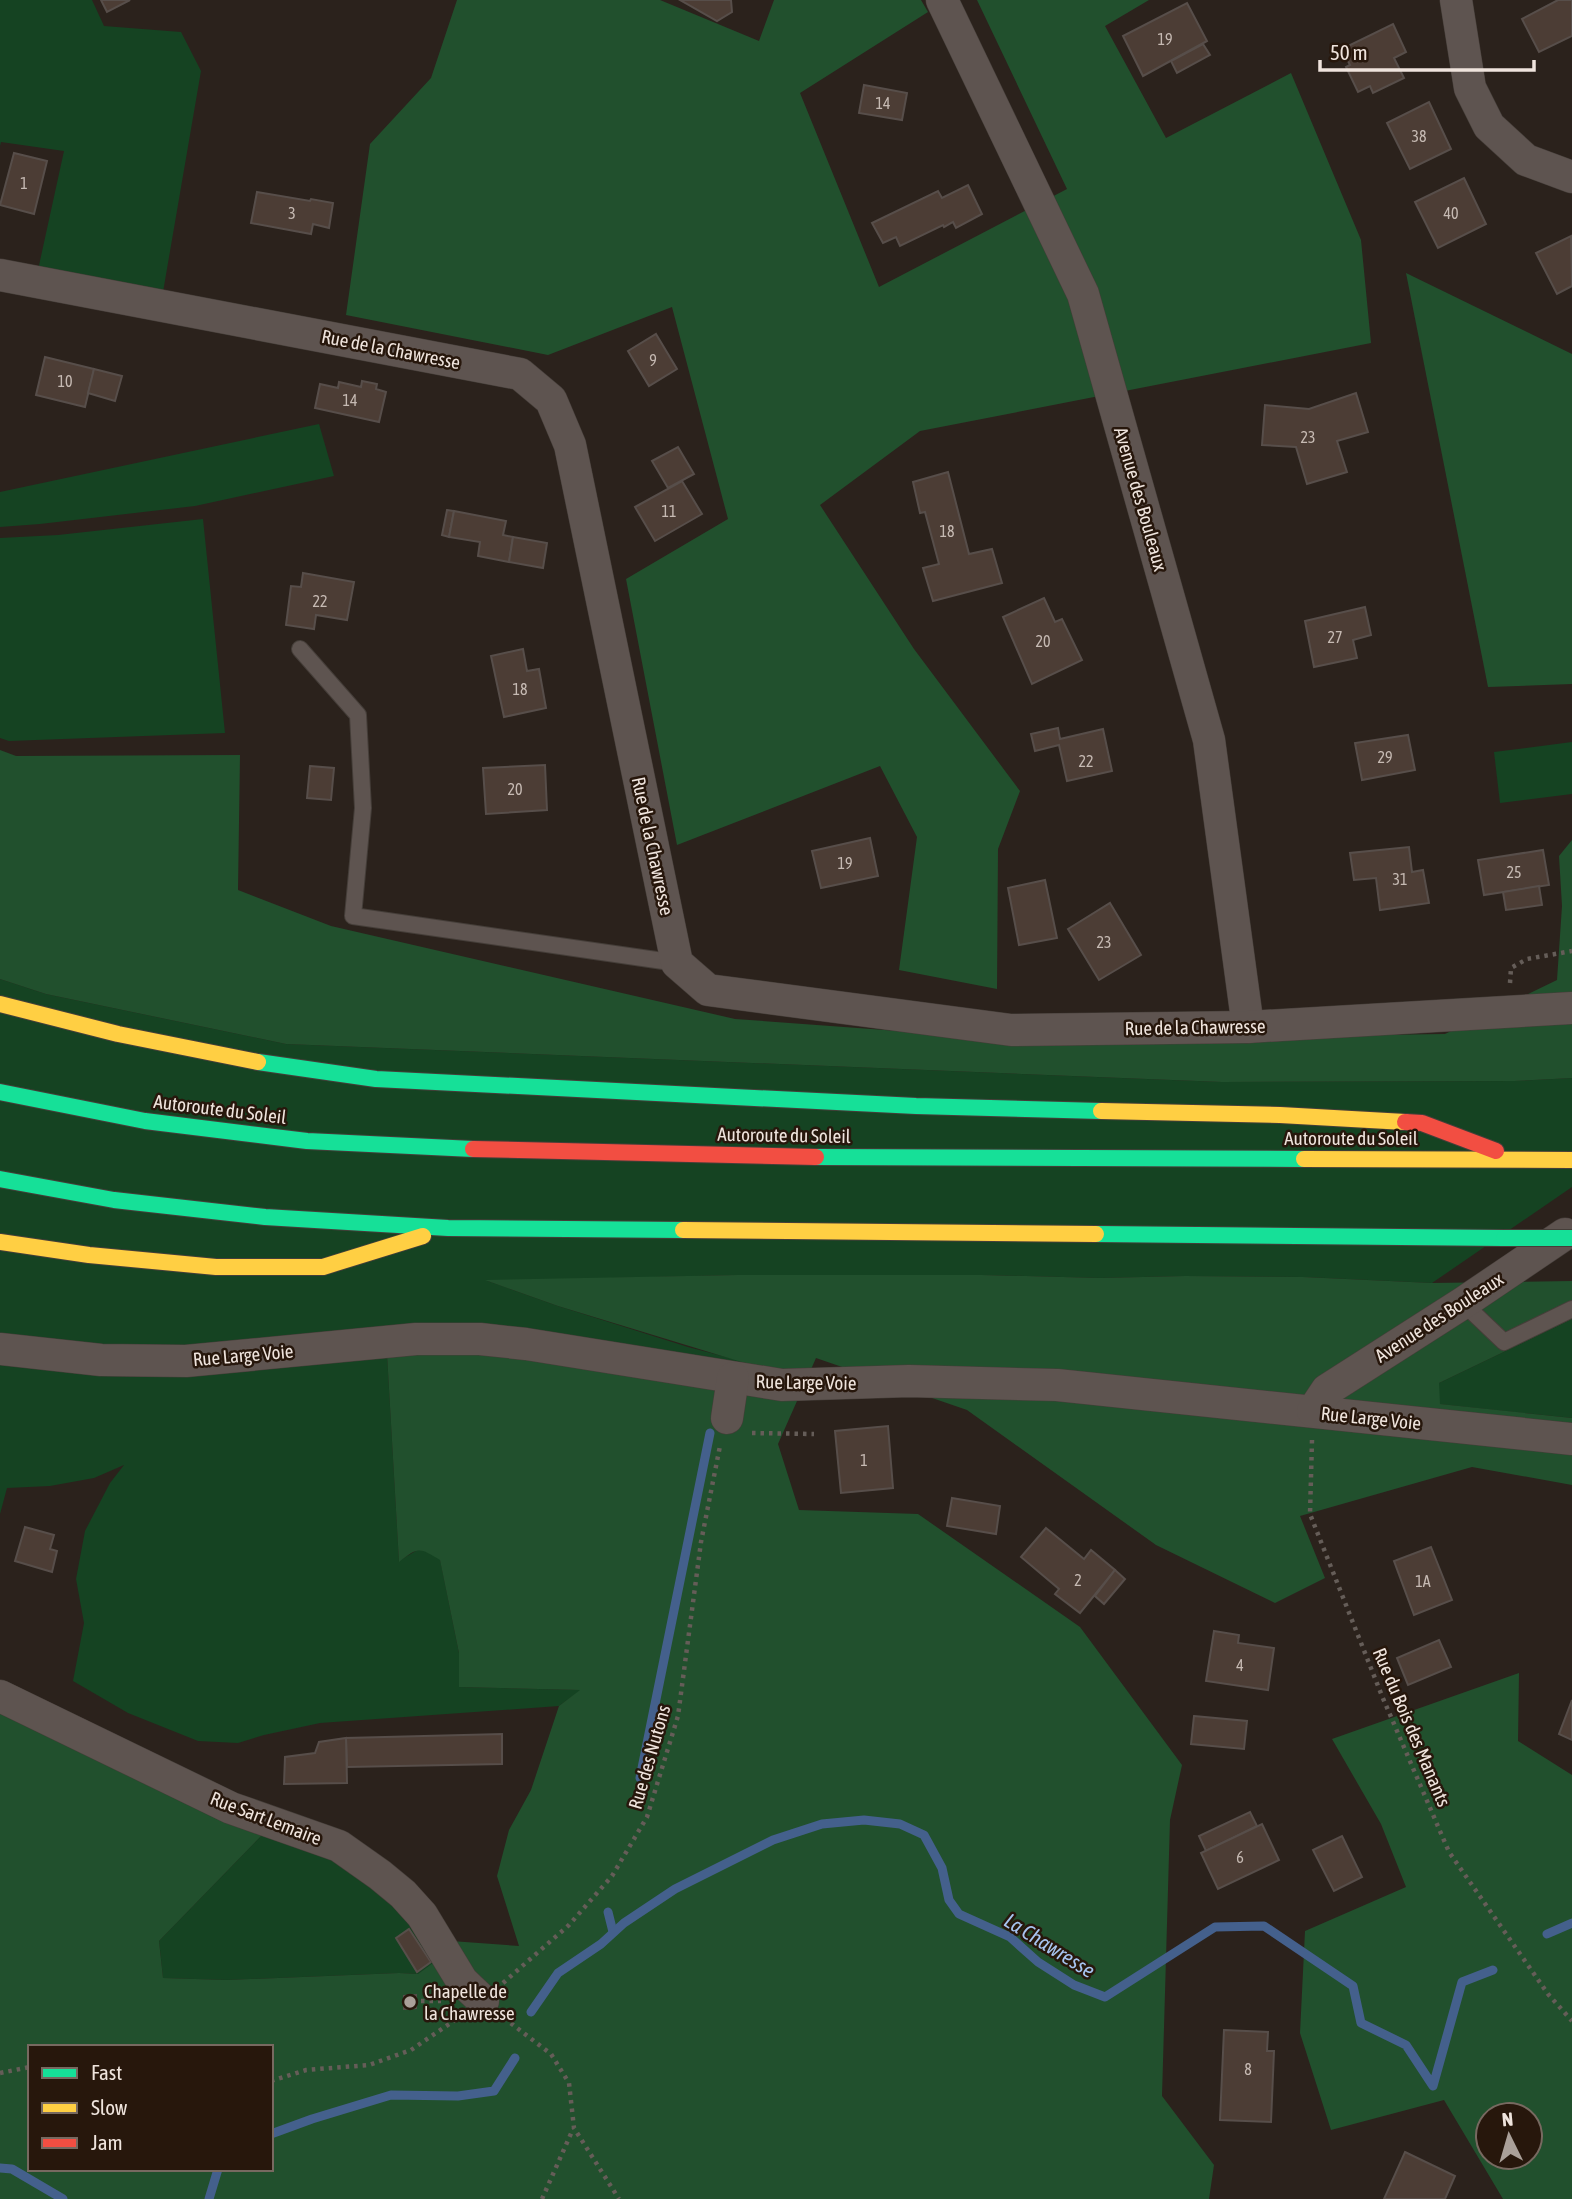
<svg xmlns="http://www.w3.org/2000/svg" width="1572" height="2199" font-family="'Asap Condensed',sans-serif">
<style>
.green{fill:#154322}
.forest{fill:#21502d;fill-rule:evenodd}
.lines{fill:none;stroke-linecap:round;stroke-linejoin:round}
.stream{stroke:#44608c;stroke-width:9}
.building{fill:#4c3d35;stroke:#574e4a;stroke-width:2}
.lane-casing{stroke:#453e39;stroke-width:18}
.street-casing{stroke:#453e39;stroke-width:33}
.fast-casing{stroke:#453e39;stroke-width:18}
.slow-casing{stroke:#453e39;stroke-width:18}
.jam-casing{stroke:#453e39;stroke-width:18}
.path{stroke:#655d58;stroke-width:4.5;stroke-dasharray:3.5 5;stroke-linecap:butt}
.lane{stroke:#5e5450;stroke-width:16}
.street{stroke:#5e5450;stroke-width:32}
.fast{stroke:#16e098;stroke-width:16}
.slow{stroke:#ffcf43;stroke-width:16}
.jam{stroke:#f24e42;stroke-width:16}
.fast-bridge-casing{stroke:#453e39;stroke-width:18;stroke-linecap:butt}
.fast-bridge{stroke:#16e098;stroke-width:16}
.poi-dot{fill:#aaa099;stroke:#27170c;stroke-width:2.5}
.labels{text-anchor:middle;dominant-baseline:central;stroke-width:5;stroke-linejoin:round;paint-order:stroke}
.number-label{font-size:16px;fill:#c6bab3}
.street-label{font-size:19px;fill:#efe4dd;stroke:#27170c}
.poi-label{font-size:19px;fill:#efe4dd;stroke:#27170c;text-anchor:start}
.water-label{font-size:21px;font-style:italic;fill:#a7c4f0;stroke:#27170c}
</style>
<rect width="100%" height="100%" fill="#2b221c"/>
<g class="green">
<polygon points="0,0 92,0 104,26 181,32 201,71 163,292 38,270 64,151 1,142 0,146"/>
<polygon points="319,424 334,476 195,506 40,524 0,527 0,492"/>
<polygon points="203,519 225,733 9,741 0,738 0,538 58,535"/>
<polygon points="1572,742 1572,794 1500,803 1494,752"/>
<polygon points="0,979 46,994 286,1044 1222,1082 1514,1081 1572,1078 1572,1187 1432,1283 1303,1277 1185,1276 1100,1278 982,1275 737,1275 488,1281 558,1306 688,1347 753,1364 508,1330 166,1351 0,1340"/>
<polygon points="1572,1319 1572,1418 1439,1404 1439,1383"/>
<path d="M387,1354L399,1561C421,1549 416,1545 440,1559L459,1653V1687L581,1690L559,1706L320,1723L264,1735L238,1743L198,1741L128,1713L73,1681L84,1623L76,1579L85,1531L110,1483L124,1465L94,1478L50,1486L7,1488L0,1514V1356Z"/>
<polygon points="263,1834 298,1838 369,1877 432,1952 434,1963 418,1974 399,1973 227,1980 163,1978 159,1941"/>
</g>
<g class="forest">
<polygon points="457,0 660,0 759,41 774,0 921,0 928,12 800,93 879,287 1067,189 977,0 1149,0 1105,26 1166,138 1291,73 1361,240 1371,343 920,431 820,505 914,649 1020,791 998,849 997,989 899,970 917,837 880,766 677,845 626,579 728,519 672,307 548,355 346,315 370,144 431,78"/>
<polygon points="1406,273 1572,354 1572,684 1488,687"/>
<polygon points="0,750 16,756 240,755 238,890 331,926 735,1019 1023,1040 1445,1034 1557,980 1562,906 1559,856 1572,840 1572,1078 1514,1081 1222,1082 286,1044 46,994 0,979"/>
<path d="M737,1275H982L1100,1278L1185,1276L1303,1277L1432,1283L1572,1281V1319L1439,1383L1440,1404L1572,1418V1485L1472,1467L1300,1516L1325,1578L1275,1603L1156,1545L967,1410L816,1358L778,1444L799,1510L918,1514L1080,1627L1182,1765L1170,1820L1162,2096L1214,2165L1209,2199H0V1702L263,1834L159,1941L163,1978L227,1980L399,1973L418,1974L433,1963L451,1941L519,1946L497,1876L509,1830L531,1790L559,1706L580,1690L459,1687V1653L440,1560C419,1547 418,1547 399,1562L387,1354L508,1330L745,1363L558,1306L485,1280ZM30,2047H271V2169H30Z"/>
<path d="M1519,1673L1518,1741L1572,1775V2199H1503L1444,2100L1331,2130L1300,2033L1305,1931L1406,1887L1381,1824L1332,1739ZM1488,2115H1530V2157H1488Z"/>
</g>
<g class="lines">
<g class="stream">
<polyline points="640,1778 710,1433"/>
<polyline points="608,1912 613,1932"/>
<polyline points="1547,1934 1572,1923"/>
<polyline points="531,2012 558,1973 601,1944 624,1923 675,1889 773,1840 822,1824 864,1820 900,1824 924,1835 942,1868 949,1900 959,1914 1010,1937 1038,1962 1074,1985 1105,1997 1215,1927 1264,1926 1353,1986 1361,2023 1406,2045 1433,2086 1462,1982 1493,1970"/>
<polyline points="271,2134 312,2119 391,2095 458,2096 494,2091 515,2058"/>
<polyline points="0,2168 12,2169 63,2199"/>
<polyline points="209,2199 218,2169"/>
</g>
</g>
<g class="building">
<polygon points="101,0 130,0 107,12"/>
<polygon points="680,0 731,0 732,12 717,21"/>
<polygon points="1558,0 1572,0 1572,36 1539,52 1522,19"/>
<polygon points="1187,3 1207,41 1143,76 1123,36"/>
<polygon points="1393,24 1406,52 1394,58 1404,78 1373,93 1370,86 1358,92 1346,67 1350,65 1342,49"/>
<polygon points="1203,44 1210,55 1177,73 1171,61"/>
<polygon points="864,85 907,93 902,120 859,113"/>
<polygon points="1429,102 1451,149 1410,169 1387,123"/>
<polygon points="14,153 47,161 34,214 0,205"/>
<polygon points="1464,178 1486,224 1438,248 1415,202"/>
<polygon points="968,185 982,214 956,228 953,222 944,227 943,225 900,246 896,237 883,243 872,223 938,191 942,198"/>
<polygon points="257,192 310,201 311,199 333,203 329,228 313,224 311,234 251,223"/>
<polygon points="1571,236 1572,286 1557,294 1536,253"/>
<polygon points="656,334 677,369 649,386 628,351"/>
<polygon points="45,357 94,369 85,407 36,395"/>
<polygon points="94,369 122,376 115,401 88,393"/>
<polygon points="362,381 377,384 376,389 386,392 379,422 315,408 320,384 338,388 339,382 361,387"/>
<polygon points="1356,393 1368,432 1337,441 1347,472 1307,484 1296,447 1262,445 1265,405 1309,409"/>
<polygon points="678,447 694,474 668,488 652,461"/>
<polygon points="948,472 969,554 992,549 1002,583 933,601 923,568 939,564 925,512 920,513 913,482"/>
<polygon points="682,481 702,514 655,541 635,507"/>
<polygon points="447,510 454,511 449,537 442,535"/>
<polygon points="454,511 506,521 503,535 513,537 509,562 478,556 480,542 449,537"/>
<polygon points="513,537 547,543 543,568 509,562"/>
<polygon points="303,573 354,582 347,620 316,615 314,629 286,625 291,586 301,587"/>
<polygon points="1044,598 1055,622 1062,619 1082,660 1032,684 1003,617"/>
<polygon points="1365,607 1371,635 1353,640 1357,658 1314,667 1305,621"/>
<polygon points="523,649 527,671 539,669 546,708 504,717 491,656"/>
<polygon points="1058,728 1060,739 1103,729 1112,771 1067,781 1059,745 1035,751 1031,734"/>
<polygon points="1408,735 1415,770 1362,780 1355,743"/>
<polygon points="545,765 547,810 486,814 483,768"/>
<polygon points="310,766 334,768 331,800 307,798"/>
<polygon points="870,838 878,876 821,888 812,851"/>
<polygon points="1409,847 1412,872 1423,870 1429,903 1380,910 1376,878 1354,880 1350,853"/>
<polygon points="1543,850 1549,885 1484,895 1478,860"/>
<polygon points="1045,880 1057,938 1019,945 1008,888"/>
<polygon points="1539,886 1542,905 1506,910 1503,892"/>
<polygon points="1110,903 1141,955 1099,980 1068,929"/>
<polygon points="888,1426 893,1488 841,1493 835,1431"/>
<polygon points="952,1498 1000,1506 996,1534 947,1526"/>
<polygon points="25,1527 54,1535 50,1549 57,1551 52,1572 15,1561"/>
<polygon points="1046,1528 1084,1559 1091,1550 1115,1570 1080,1613 1055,1594 1059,1589 1021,1557"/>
<polygon points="1431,1547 1452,1600 1414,1615 1394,1561"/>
<polygon points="1115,1570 1125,1579 1104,1604 1095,1596"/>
<polygon points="1214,1631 1239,1635 1238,1643 1274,1648 1268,1690 1206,1681"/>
<polygon points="1439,1640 1451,1667 1408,1685 1397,1658"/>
<polygon points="1572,1700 1572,1740 1559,1734"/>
<polygon points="1194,1716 1247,1721 1244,1749 1191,1744"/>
<polygon points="502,1734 502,1764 347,1767 346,1738"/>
<polygon points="346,1738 347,1783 284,1784 285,1757 315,1753 319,1742"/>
<polygon points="1250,1812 1257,1826 1206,1851 1199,1836"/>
<polygon points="1262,1824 1279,1860 1218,1889 1201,1853"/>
<polygon points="1342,1836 1362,1877 1334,1891 1313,1850"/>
<polygon points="409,1929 431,1962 417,1972 396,1938"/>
<polygon points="416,1995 416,2008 404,2009 404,1996"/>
<polygon points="1224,2030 1268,2032 1267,2051 1274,2051 1271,2122 1220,2120"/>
<polygon points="1405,2152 1455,2176 1445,2199 1384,2199"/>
</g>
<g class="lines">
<defs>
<g id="lane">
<polyline points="300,649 358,715 363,808 353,916 677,963"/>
<polyline points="1463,1303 1504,1342 1572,1309"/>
</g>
<g id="street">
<polyline points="942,0 1083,294 1209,740 1248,1027"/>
<polyline points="1456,0 1470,88 1489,126 1526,160 1572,177"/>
<polyline points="0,275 520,374 551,400 570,445 677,963 708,990 1011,1030 1248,1027 1572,1008"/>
<polyline points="0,1349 101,1360 186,1361 416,1339 480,1339 526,1344 782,1385 909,1381 1057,1385 1572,1439"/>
<polyline points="1313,1411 1327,1390 1463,1303 1565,1234"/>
<polyline points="727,1418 733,1378"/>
<polyline points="0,1696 231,1808 339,1846 380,1875 403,1894 422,1915 462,1981 483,2001"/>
</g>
<g id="fast">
<polyline points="258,1062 376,1079 916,1106 1101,1111"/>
<polyline points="0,1092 145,1121 307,1141 473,1149"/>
<polyline points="816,1157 1304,1159"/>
<polyline points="0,1179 114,1200 265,1217 448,1228 683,1230"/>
<polyline points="1096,1234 1504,1238"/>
</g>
<g id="slow">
<polyline points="0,1004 118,1034 258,1062"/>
<polyline points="1101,1111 1280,1115 1405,1122"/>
<polyline points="1304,1159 1572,1160"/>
<polyline points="683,1230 1096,1234"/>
<polyline points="0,1242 89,1255 216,1267 323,1267 423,1236"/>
</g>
<g id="jam">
<polyline points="1405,1122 1422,1123 1496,1151"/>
<polyline points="473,1149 816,1157"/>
</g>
</defs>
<use href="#lane" class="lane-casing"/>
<use href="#street" class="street-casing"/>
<use href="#fast" class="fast-casing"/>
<use href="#slow" class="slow-casing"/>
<use href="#jam" class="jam-casing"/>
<g class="path">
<polyline points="1510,983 1511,968 1527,959 1572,951"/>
<polyline points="752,1433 814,1434"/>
<polyline points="1312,1440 1310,1514 1382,1696 1449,1852 1548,1994 1572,2021"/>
<polyline points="503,1983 569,1925 612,1876 647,1817 678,1716 701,1542 720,1446"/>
<polyline points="421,2001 441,2001"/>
<polyline points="504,2018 551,2054 569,2083 574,2128 619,2199"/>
<polyline points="0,2073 30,2067"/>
<polyline points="271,2081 306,2070 369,2065 411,2050 458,2018"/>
<polyline points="542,2199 573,2129"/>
</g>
<use href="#lane" class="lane"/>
<use href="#street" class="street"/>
<use href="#fast" class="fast"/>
<use href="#slow" class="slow"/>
<use href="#jam" class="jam"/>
<defs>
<polyline id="fast-bridge" points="1504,1238 1572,1238"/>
</defs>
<use href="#fast-bridge" class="fast-bridge-casing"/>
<use href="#fast-bridge" class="fast-bridge"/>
</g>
<circle class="poi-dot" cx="410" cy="2002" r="7"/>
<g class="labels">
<g class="number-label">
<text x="1165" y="39">19</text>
<text x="883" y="103">14</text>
<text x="1419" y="136">38</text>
<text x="24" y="183">1</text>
<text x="292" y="213">3</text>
<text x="1451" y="213">40</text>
<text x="653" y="360">9</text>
<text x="65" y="381">10</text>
<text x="350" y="400">14</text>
<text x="1308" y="437">23</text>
<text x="669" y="511">11</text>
<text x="947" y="531">18</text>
<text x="320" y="601">22</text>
<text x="1335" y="637">27</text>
<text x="1043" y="641">20</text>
<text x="520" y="689">18</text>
<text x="1385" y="757">29</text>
<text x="1086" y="761">22</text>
<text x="515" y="789">20</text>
<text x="845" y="863">19</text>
<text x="1514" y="872">25</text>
<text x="1400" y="879">31</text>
<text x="1104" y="942">23</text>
<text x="864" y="1460">1</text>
<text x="1078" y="1580">2</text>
<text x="1423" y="1581">1A</text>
<text x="1240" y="1665">4</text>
<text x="1240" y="1857">6</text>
<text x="1248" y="2069">8</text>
</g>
<g class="street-label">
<text transform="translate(391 349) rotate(11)">Rue de la Chawresse</text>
<text transform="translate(1141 499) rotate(74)">Avenue des Bouleaux</text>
<text transform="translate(653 846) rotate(78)">Rue de la Chawresse</text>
<text transform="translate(1195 1027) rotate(-1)">Rue de la Chawresse</text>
<text transform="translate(220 1109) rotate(7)">Autoroute du Soleil</text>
<text transform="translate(784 1135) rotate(1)">Autoroute du Soleil</text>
<text x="1351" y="1138">Autoroute du Soleil</text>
<text transform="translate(1439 1317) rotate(-33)">Avenue des Bouleaux</text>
<text transform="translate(243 1355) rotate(-5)">Rue Large Voie</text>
<text transform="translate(806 1382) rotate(1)">Rue Large Voie</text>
<text transform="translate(1371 1418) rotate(6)">Rue Large Voie</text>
<text transform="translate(1412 1727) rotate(67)">Rue du Bois des Manants</text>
<text transform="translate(649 1757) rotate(-74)">Rue des Nutons</text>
<text transform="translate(266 1818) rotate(21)">Rue Sart Lemaire</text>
</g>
<g class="poi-label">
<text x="424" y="1991">Chapelle de<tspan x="424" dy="22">la Chawresse</tspan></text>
</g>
<g class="water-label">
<text transform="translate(1050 1945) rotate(32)">La Chawresse</text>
</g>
</g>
<rect x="28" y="2045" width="245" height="126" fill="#27170c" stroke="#776960" stroke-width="2"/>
<rect x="42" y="2068" width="35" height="10" fill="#16e098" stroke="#776960" stroke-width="2"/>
<text x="91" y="2080" font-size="21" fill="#efe4dd">Fast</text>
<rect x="42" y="2103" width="35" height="10" fill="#ffcf43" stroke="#776960" stroke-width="2"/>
<text x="91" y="2115" font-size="21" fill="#efe4dd">Slow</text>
<rect x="42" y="2138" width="35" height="10" fill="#f24e42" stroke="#776960" stroke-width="2"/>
<text x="91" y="2150" font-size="21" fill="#efe4dd">Jam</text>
<g transform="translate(1509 2136) rotate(355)"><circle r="33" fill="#27170c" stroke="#776960" stroke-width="2"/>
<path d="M0-5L12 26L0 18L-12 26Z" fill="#aaa099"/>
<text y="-10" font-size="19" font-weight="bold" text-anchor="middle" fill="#efe4dd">N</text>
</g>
<path d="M1320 60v10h214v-10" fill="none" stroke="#efe4dd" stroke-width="3.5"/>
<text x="1330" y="60" font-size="21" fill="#efe4dd" stroke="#27170c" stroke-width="5" paint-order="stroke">50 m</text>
</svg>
